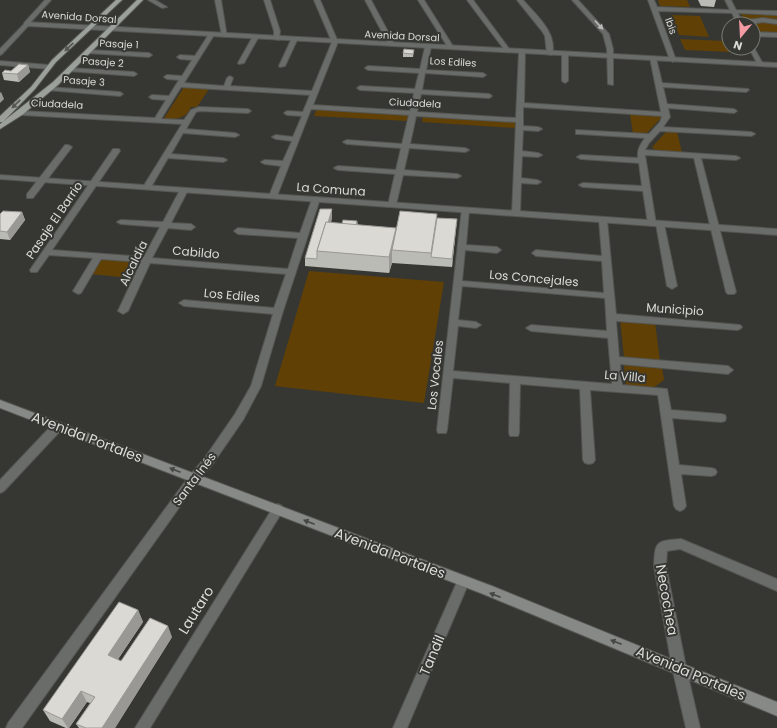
<svg xmlns="http://www.w3.org/2000/svg" width="777" height="728" font-family="Poppins,sans-serif">
<style>
.green{fill:#604005}
.lines{fill:none;stroke-linecap:round;stroke-linejoin:round}
.pedestrian-casing{stroke:#545550;stroke-width:2}
.minor-casing{stroke:#545550;stroke-width:2}
.tertiary-casing{stroke:#545550;stroke-width:2}
.secondary-casing{stroke:#545550;stroke-width:2}
.primary-casing{stroke:#545550;stroke-width:2}
.pedestrian{fill:#6a6c6a;fill-rule:evenodd}
.minor{fill:#6a6c6a;fill-rule:evenodd}
.tertiary{fill:#6a6c6a;fill-rule:evenodd}
.secondary{fill:#878986;fill-rule:evenodd}
.primary{fill:#9ca09b;fill-rule:evenodd}
.wall{fill:#bbbbb5}
.shaded-wall{fill:#999894}
.building{fill:#dad9d3;stroke:#999894}
.oneway{fill:#b9bab7}
.oneway2{fill:#555652}
.oneway3{fill:#464743}
.labels{text-anchor:middle;dominant-baseline:central;stroke-width:4;stroke-linejoin:round;paint-order:stroke}
.far-street-label{font-size:10px;fill:#dbdbd8;stroke:#363732}
.street-label{font-size:12px;fill:#dbdbd8;stroke:#363732}
.near-street-label{font-size:14px;fill:#dbdbd8;stroke:#363732}
</style>
<rect width="100%" height="100%" fill="#363732"/>
<g class="green">
<polygon points="658,0 687,0 690,7 660,6"/>
<polygon points="741,14 777,15 777,33 753,33 753,24 746,24"/>
<polygon points="672,15 700,16 709,37 679,35"/>
<polygon points="680,39 725,41 731,52 685,50"/>
<path d="M184,87L209,89L197,107H191C187,119 174,119 163,120Z"/>
<polygon points="317,108 409,114 407,121 314,116"/>
<polygon points="630,114 659,115 661,118 646,134 633,134"/>
<polygon points="423,115 515,121 515,128 422,122"/>
<polygon points="667,131 677,131 682,153 656,151 652,147"/>
<polygon points="100,258 139,262 131,278 90,274"/>
<polygon points="309,271 444,282 424,403 275,386"/>
<polygon points="620,319 655,322 660,361 624,357"/>
<polygon points="624,364 662,367 664,380 653,388 626,386"/>
</g>
<g class="lines">
<defs>
<polygon id="pedestrian" points="763,18 777,20 777,24 763,22 751,24 736,23 739,21"/>
<g id="minor">
<polygon points="45,0 51,0 28,25 24,25 24,23"/>
<polygon points="148,0 155,0 167,7 162,8"/>
<polygon points="215,0 221,0 227,37 222,36"/>
<polygon points="264,0 270,0 280,31 279,40 274,39 274,31"/>
<path d="M314,0H320L338,42L313,105L410,111L414,93L360,90L357,88L360,86L415,89L419,73L368,70L365,68L368,66L420,69L425,47L428,45L431,47L426,70L483,73L486,75L483,77L425,73L422,90L489,94L492,96L489,98L421,94L417,112L516,118L519,52L522,50L525,52L524,103L661,112L650,58L653,56L656,58L662,83L748,89L749,90L746,92L663,87L667,104L734,109L737,111L734,113L668,108L670,117L663,127L751,132L755,134L751,136L660,131L649,143L645,150L736,156L740,158L736,160L701,158L736,292L734,294H728L726,292L694,158L645,155L656,224L660,222L664,224L677,286L672,289L667,286L656,224L652,226L648,224L643,191L583,187L579,185L583,183L642,186L639,163L581,159L577,157L581,155L638,158C637,150 640,145 645,138L579,134H576V130L649,134L660,122L662,116L523,107V126L538,127L542,129L538,131L523,130L522,151L538,153L542,155L538,157L522,156L521,178L537,180L541,182L537,184L521,183L520,214L516,216L512,214L516,122L416,116L410,144L465,148L469,150L465,152L409,148L404,170L457,174L461,176L457,178L403,175L396,205L392,207L388,205L395,174L338,170L334,168L338,166L396,170L401,148L347,144L343,142L347,140L402,144L409,115L311,109L277,196L273,198L269,196L281,166L265,164L261,162L265,160L283,161L292,141L276,139L272,137L276,135L293,137L302,116L287,115L284,113L287,111L303,112L310,95L181,87L161,119L184,120L191,110L199,107L248,109L251,111L248,113L200,111L196,112L186,129L235,133L239,135L235,137L183,133L171,154L223,158L227,160L223,162L168,158L151,187L147,189L143,187L182,124L21,115L18,113L21,111L155,118L166,100L152,99L149,97L152,95L169,96L179,80L167,79L164,77L167,75L182,76L192,60L180,59L177,57L180,55L195,56L209,34L211,33L214,35L184,83L224,86L227,78L230,76L233,78L230,86L312,91L332,42Z"/>
<polygon points="365,0 371,0 395,45 394,46 389,45"/>
<polygon points="418,0 424,0 454,48 453,49 449,49"/>
<polygon points="467,0 473,0 510,50 510,52 506,52"/>
<path d="M517,0H523C536,15 558,33 552,55L547,54L545,36L542,31Z"/>
<polygon points="572,0 578,0 609,34 613,49 613,85 608,84 607,49 603,34"/>
<polygon points="648,0 654,0 657,7 730,10 725,0 731,0 736,10 777,11 777,15 738,13 743,24 737,24 732,13 658,11 676,60 673,62 670,60"/>
<polygon points="753,32 777,33 777,37 753,36"/>
<polygon points="255,36 258,38 244,63 239,64 238,63 252,38"/>
<polygon points="294,38 297,40 285,66 280,67 279,66 291,40"/>
<polygon points="753,46 763,64 762,65 758,65 749,48 753,48"/>
<polygon points="89,50 149,53 152,55 149,57 87,53 87,51"/>
<polygon points="565,52 568,54 568,81 565,83 562,81 562,54"/>
<polygon points="70,68 134,72 137,74 134,76 68,71 67,70"/>
<polygon points="48,87 120,92 123,94 120,96 46,90 45,89"/>
<polygon points="65,145 68,145 72,147 33,198 27,198 27,194"/>
<polygon points="113,149 119,149 120,151 52,250 144,257 160,227 121,224 117,222 121,220 163,222 180,190 184,188 188,190 171,223 191,224 195,227 191,230 168,228 152,258 288,269 298,238 238,234 234,231 238,228 300,233 312,199 316,197 320,199 283,311 261,386 243,420 212,465 198,481 22,728 6,728 8,723 190,475 204,459 235,414 251,386 273,314 184,306 179,303 184,300 274,308 286,274 150,263 128,311 123,314 118,311 141,262 101,259 81,293 78,294 73,291 93,258 49,255 37,272 31,272 30,270"/>
<path d="M462,208H468L469,210L466,245L497,247L501,250L497,253L465,250L462,281L604,293L602,261L536,256L532,253L536,250L602,256L599,220L603,218L607,220L616,314L740,325L742,327L740,329L737,330L616,321L619,357L728,366L733,370L728,374L620,364L622,385L667,389L671,410L721,414L725,415L726,418L725,421L721,422L672,418L679,465L711,468L715,469L717,472L715,475L711,476L681,474L686,506L684,509L680,511L676,509L674,506L658,395L590,390L595,460L593,463L589,464L585,463L583,460L580,389L520,384L519,433L518,436H510L509,433L510,383L453,378L447,430L446,433H438L437,430ZM462,286L605,298L607,331L531,325L526,328L531,331L608,338L612,384L453,371L458,326L476,328L481,325L476,322L458,320Z"/>
<polygon points="58,422 62,423 63,426 62,429 4,491 0,493 0,480 54,423"/>
<polygon points="278,504 282,506 284,509 282,512 150,728 135,728 274,506"/>
<path d="M681,539L777,579V591L680,549L667,551L666,566L686,667L684,672L679,673L674,672L672,667L654,566C655,541 656,541 681,539Z"/>
<polygon points="463,576 467,578 469,582 407,728 393,728 457,582 459,578"/>
</g>
<g id="tertiary">
<polygon points="26,22 777,63 777,67 28,26 2,54 0,55 0,49"/>
<polygon points="0,61 49,65 52,67 49,69 0,65"/>
<polygon points="0,175 777,229 777,235 0,179"/>
<polygon points="679,661 684,662 686,667 700,728 686,728 672,667 674,662"/>
</g>
<polygon id="secondary" points="0,400 492,586 777,702 777,716 483,594 0,408"/>
<g id="primary">
<polygon points="116,0 122,0 56,62 35,89 3,122 0,122 0,116 31,87 52,60"/>
<polygon points="137,0 143,0 58,85 22,115 0,129 0,124 53,82"/>
</g>
</defs>
<use href="#pedestrian" class="pedestrian-casing"/>
<use href="#minor" class="minor-casing"/>
<use href="#tertiary" class="tertiary-casing"/>
<use href="#secondary" class="secondary-casing"/>
<use href="#primary" class="primary-casing"/>
<use href="#pedestrian" class="pedestrian"/>
<use href="#minor" class="minor"/>
<use href="#tertiary" class="tertiary"/>
<use href="#secondary" class="secondary"/>
<use href="#primary" class="primary"/>
</g>
<g class="wall">
<polygon points="698,0 716,0 714,7 701,6"/>
<polygon points="414,50 413,57 403,57 403,53"/>
<polygon points="28,65 30,72 19,82 4,80 2,73 11,71"/>
<polygon points="332,209 332,217 331,223 342,224 357,221 358,225 396,232 437,218 457,219 452,267 392,263 389,273 305,266 305,258"/>
<polygon points="22,212 25,220 10,240 0,239 0,214"/>
<polygon points="138,610 143,622 118,659 121,661 172,637 115,728 79,728 76,724 90,703 87,702 69,728 66,728 50,721 43,710"/>
</g>
<g class="shaded-wall">
<polygon points="28,65 30,72 19,82 17,74"/>
<polygon points="1,92 4,99 0,103 0,93"/>
<polygon points="332,209 332,217 322,252 319,251"/>
<polygon points="22,212 25,220 10,240 7,232"/>
<polygon points="457,219 456,227 452,267 452,259"/>
<polygon points="396,228 395,244 392,250 392,263 389,273 389,257"/>
<polygon points="138,610 143,622 113,667 108,655"/>
<polygon points="168,626 172,637 115,728 102,728"/>
<polygon points="81,691 87,702 69,728 68,728 62,719"/>
</g>
<g class="building">
<polygon points="404,49 414,50 413,54 403,53"/>
<polygon points="19,64 28,65 17,74 2,73 5,70 11,71"/>
<polygon points="320,209 332,209 328,223 326,222 317,251 317,259 305,258"/>
<polygon points="3,211 22,212 7,232 0,231 0,214"/>
<polygon points="400,211 437,214 431,253 392,250"/>
<polygon points="437,218 457,219 452,259 431,257"/>
<polygon points="343,220 357,221 356,225 342,224"/>
<polygon points="326,222 396,228 389,257 317,251"/>
<polygon points="119,602 138,610 108,655 121,661 150,618 168,626 102,728 86,728 76,724 95,697 81,691 62,719 43,710"/>
</g>
<defs><path id="oneway-solid" d="M-6-.8H1V-3.2L6.5 0L1 3.2V.8H-6Z"/></defs>
<use class="oneway" href="#oneway-solid" transform="translate(599 25) rotate(47)"/>
<g class="oneway2">
<use href="#oneway-solid" transform="translate(69 47) rotate(137)"/>
<use href="#oneway-solid" transform="translate(16 104) rotate(136)"/>
</g>
<g class="oneway3">
<use href="#oneway-solid" transform="translate(175 470) rotate(-159)"/>
<use href="#oneway-solid" transform="translate(309 522) rotate(-159)"/>
<use href="#oneway-solid" transform="translate(495 595) rotate(-159)"/>
<use href="#oneway-solid" transform="translate(616 642) rotate(-159)"/>
</g>
<g class="labels">
<g class="far-street-label">
<text transform="translate(79 17) rotate(4)">Avenida Dorsal</text>
<text transform="translate(671 26) rotate(70)">Ibis</text>
<text transform="translate(402 36) rotate(3)">Avenida Dorsal</text>
<text transform="translate(119 44) rotate(3)">Pasaje 1</text>
<text transform="translate(103 62) rotate(4)">Pasaje 2</text>
<text transform="translate(453 62) rotate(3)">Los Ediles</text>
<text transform="translate(84 81) rotate(4)">Pasaje 3</text>
<text transform="translate(415 103) rotate(3)">Ciudadela</text>
<text transform="translate(57 104) rotate(3)">Ciudadela</text>
</g>
<g class="street-label">
<text transform="translate(331 189) rotate(4)">La Comuna</text>
<text transform="translate(54 220) rotate(-56)">Pasaje El Barrio</text>
<text transform="translate(196 252) rotate(5)">Cabildo</text>
<text transform="translate(133 263) rotate(-64)">Alcaldía</text>
<text transform="translate(534 278) rotate(5)">Los Concejales</text>
<text transform="translate(232 295) rotate(5)">Los Ediles</text>
<text transform="translate(675 309) rotate(4)">Municipio</text>
<text transform="translate(435 375) rotate(-84)">Los Vocales</text>
<text transform="translate(625 376) rotate(5)">La Villa</text>
<text transform="translate(194 479) rotate(-53)">Santa Inés</text>
</g>
<g class="near-street-label">
<text transform="translate(87 437) rotate(21)">Avenida Portales</text>
<text transform="translate(390 553) rotate(21)">Avenida Portales</text>
<text transform="translate(667 600) rotate(80)">Necochea</text>
<text transform="translate(196 610) rotate(-58)">Lautaro</text>
<text transform="translate(432 655) rotate(-67)">Tandil</text>
<text transform="translate(691 673) rotate(23)">Avenida Portales</text>
</g>
</g>
<g transform="translate(741 36) rotate(198)"><circle r="19" fill="#363732" stroke="#787974"/>
<path d="M0-3L7 15L0 10L-7 15Z" fill="#f49aa3"/>
<text y="-6" font-size="11" font-weight="bold" text-anchor="middle" fill="#dbdbd8">N</text>
</g>
</svg>
